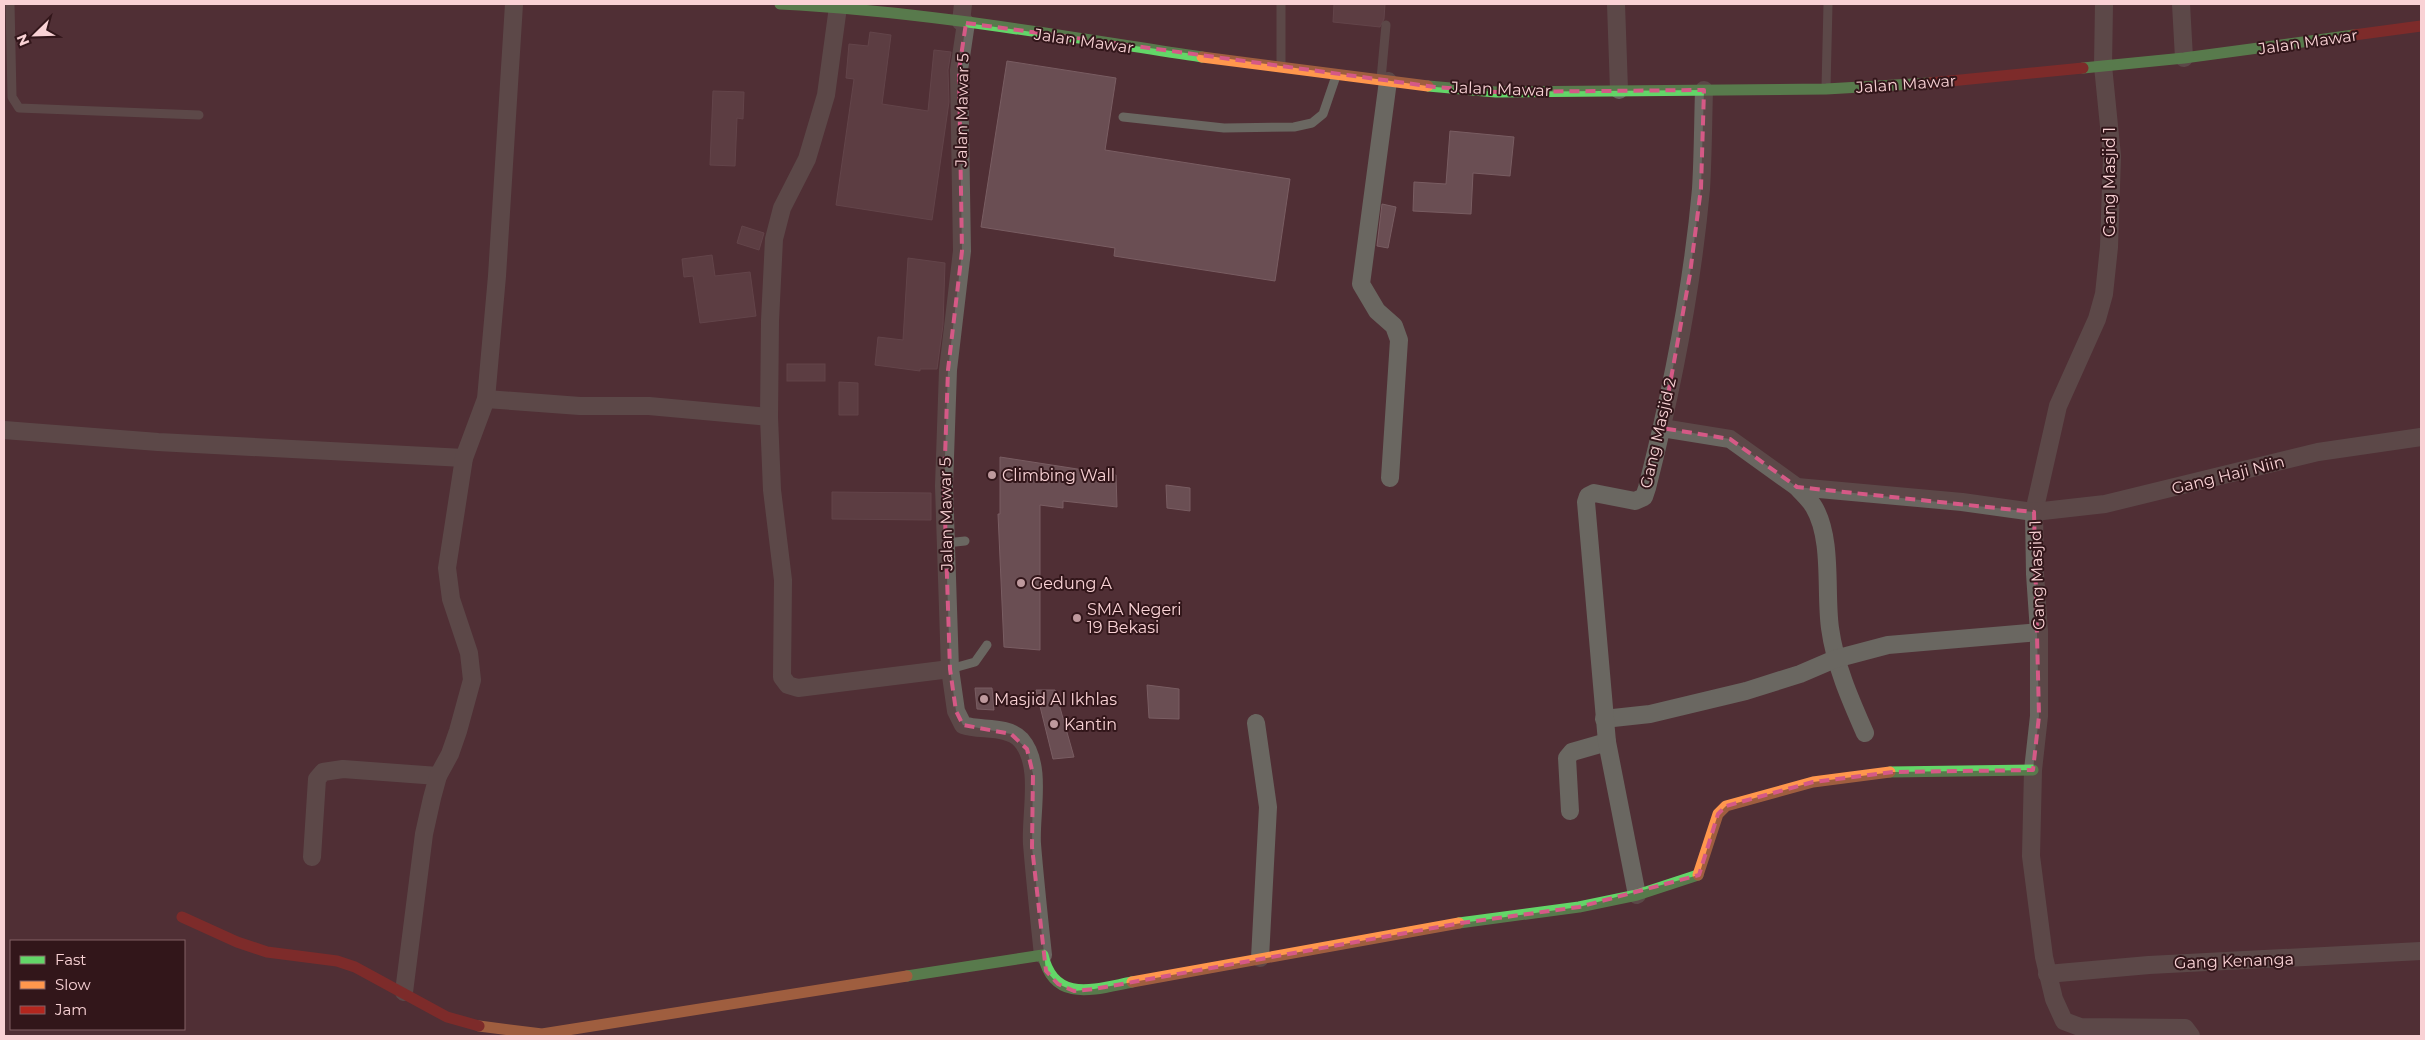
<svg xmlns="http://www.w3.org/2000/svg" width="2425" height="1040" font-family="Montserrat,sans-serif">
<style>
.building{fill:#6a4e53;stroke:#795d62}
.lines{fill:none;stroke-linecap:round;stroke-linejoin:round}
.lane{stroke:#6a6761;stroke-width:9}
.street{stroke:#6a6761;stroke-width:18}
.fast{stroke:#63d668;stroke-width:11}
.slow{stroke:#ff974d;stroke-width:11}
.jam{stroke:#b3261e;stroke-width:11}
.marked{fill:none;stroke:#d55986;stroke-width:4;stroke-dasharray:10 6;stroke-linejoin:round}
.poi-dot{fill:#be999d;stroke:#32161a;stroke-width:2}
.labels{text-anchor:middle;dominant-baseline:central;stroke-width:4;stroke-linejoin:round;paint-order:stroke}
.street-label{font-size:16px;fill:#f9d2d5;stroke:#32161a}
.poi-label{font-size:16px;fill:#f9d2d5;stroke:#32161a;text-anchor:start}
</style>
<rect width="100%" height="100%" fill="#502f35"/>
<g class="building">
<polygon points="1334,4 1385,4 1384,19 1380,27 1333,22"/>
<polygon points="870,32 891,35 882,104 928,111 934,50 951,52 948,70 949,102 932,220 836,205 854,79 846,78 849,44 868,46"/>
<polygon points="1007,61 1116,78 1105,150 1290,179 1275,281 1114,256 1115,248 981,227"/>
<polygon points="713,91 744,92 743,119 737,118 735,166 710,165"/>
<polygon points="1450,131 1514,137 1510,176 1473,173 1471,214 1413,211 1414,182 1446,184"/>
<polygon points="1382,204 1396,207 1388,248 1377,246"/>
<polygon points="742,226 764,233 759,250 737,243"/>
<polygon points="712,255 715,276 750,272 756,316 700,323 693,276 684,277 682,259"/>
<polygon points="908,258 945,263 943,325 937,369 920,369 920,371 875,365 878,337 903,340"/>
<rect x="787" y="364" width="38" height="17"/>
<polygon points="839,382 858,383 858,415 839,415"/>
<polygon points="1000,457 1116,475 1117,507 1063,501 1063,508 1040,505 1040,650 1004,647 998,514 1000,514"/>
<polygon points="1166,485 1190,488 1190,511 1167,508"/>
<polygon points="832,492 931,493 931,520 832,519"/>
<polygon points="1147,685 1179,689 1179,719 1149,718"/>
<polygon points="975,688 992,688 994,710 977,709"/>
<polygon points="1036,690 1055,690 1074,757 1053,759"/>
</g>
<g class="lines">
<g class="lane">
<polyline points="10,4 12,97 19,108 199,115"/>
<polyline points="1281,67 1281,4"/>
<polyline points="1381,79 1386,25"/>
<polyline points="1826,88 1828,4"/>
<polyline points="1123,117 1224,128 1294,127 1312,123 1323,114 1336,76"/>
<polyline points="946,543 965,541"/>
<polyline points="950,669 975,662 987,645"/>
</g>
<g class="street">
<polyline points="1616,4 1619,90"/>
<polyline points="2104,4 2103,66 2112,156 2109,247 2104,294 2097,319 2058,406 2034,512 2035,574 2039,632 2039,716 2033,770 2031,856 2044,957 2054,999 2064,1021 2080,1027 2185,1028 2191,1036"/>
<polyline points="2181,4 2184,58"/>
<polyline points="838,7 826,95 807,159 782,208 774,239 770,321 769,417 772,490 783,580 782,677 788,685 798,688 950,669"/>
<polyline points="961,22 963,4"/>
<path d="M966,23L959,70L962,251L948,370L944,486L950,669L956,711L963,725C980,731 1007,725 1021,740C1043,765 1030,814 1032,844C1035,881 1039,918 1043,955"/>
<polyline points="1388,81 1361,284 1377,311 1394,326 1399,340 1390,478"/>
<polyline points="486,399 580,406 649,406 769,417"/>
<polyline points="1662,428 1730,439 1797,487 1962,502 2034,512 2105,504 2318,452 2421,437"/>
<polyline points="4,430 158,442 464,458"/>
<path d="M1797,487C1802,493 1810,500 1814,507C1833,539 1825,593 1830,628C1835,665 1850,699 1865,733"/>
<polyline points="1604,719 1650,714 1746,691 1800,674 1835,659 1888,645 2039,632"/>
<polyline points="1256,723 1268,807 1260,958"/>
<polyline points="1570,811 1567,758 1572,752 1607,742"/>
<polyline points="312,857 317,779 323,772 343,769 438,776"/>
<path d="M1637,895L1607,742L1586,502L1588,496L1594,493L1635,501L1644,497L1647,488C1672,390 1692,289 1701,189C1703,156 1703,123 1704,90"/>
<polyline points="2047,974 2149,965 2421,951"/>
<polyline points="404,992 424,834 432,798 438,776 450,754 458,731 472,680 469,653 451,599 447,568 464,458 486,399 497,276 514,4"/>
</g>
<g class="fast">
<path d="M780,4C921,11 1062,36 1202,57"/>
<polyline points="2083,68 2184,58 2354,35"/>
<polyline points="1428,86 1496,92 1826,89 1930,83"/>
<polyline points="1890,772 2033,770"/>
<polyline points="1459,923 1579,907 1637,895 1698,875"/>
<path d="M907,976L1043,955C1054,1004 1095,989 1132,982"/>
</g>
<g class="slow">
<polyline points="1202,57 1428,86"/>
<polyline points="1698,875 1718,814 1726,806 1813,782 1890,772"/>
<polyline points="1132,982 1459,923"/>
<polyline points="479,1026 542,1034 907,976"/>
</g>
<g class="jam">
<polyline points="2354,35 2421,26"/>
<polyline points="1930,83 2083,68"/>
<polyline points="182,917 237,942 267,952 337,961 355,967 447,1017 479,1026"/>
</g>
</g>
<path d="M0 0H2425V1040H0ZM966,23L1435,87L1496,92L1704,90L1701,188L1690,274L1662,428L1730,439L1797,487L2034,512L2039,716L2033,770L1893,772L1813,782L1726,806L1718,814L1699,875L1579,907L1461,923L1094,989L1074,991L1058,984L1046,971L1032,847L1033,774L1027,749L1011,734L963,725L956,711L950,669L944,486L948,370L962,251L959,70Z" fill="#502f35" fill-opacity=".55" fill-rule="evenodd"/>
<path class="marked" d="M966,23L1435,87L1496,92L1704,90L1701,188L1690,274L1662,428L1730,439L1797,487L2034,512L2039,716L2033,770L1893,772L1813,782L1726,806L1718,814L1699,875L1579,907L1461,923L1094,989L1074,991L1058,984L1046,971L1032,847L1033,774L1027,749L1011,734L963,725L956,711L950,669L944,486L948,370L962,251L959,70Z"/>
<g class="poi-dot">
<circle cx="992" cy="475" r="5"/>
<circle cx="1021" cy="583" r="5"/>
<circle cx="1077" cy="618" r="5"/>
<circle cx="984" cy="699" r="5"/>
<circle cx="1054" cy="724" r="5"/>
</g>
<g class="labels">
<g class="street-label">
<text transform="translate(1084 41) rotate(8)">Jalan Mawar</text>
<text transform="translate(2308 42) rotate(-8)">Jalan Mawar</text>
<text transform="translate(1906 84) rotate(-4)">Jalan Mawar</text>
<text transform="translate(1501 89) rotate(2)">Jalan Mawar</text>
<text transform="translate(962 110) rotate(-89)">Jalan Mawar 5</text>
<text transform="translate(2109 182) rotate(-90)">Gang Masjid 1</text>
<text transform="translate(1658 433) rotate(-77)">Gang Masjid 2</text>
<text transform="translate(2228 475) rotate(-14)">Gang Haji Niin</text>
<text transform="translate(946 514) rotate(-91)">Jalan Mawar 5</text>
<text transform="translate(2037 575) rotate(-92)">Gang Masjid 1</text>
<text transform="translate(2234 961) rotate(-2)">Gang Kenanga</text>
</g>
<g class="poi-label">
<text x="1002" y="475">Climbing Wall</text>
<text x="1031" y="583">Gedung A</text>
<text x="1087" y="609">SMA Negeri<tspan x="1087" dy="18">19 Bekasi</tspan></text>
<text x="994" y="699">Masjid Al Ikhlas</text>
<text x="1064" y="724">Kantin</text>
</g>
</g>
<rect width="2425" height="1040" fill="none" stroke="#f9d2d5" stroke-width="10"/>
<rect x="10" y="940" width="175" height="90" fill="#32161a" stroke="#826165"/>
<rect x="20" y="956" width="25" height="8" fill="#63d668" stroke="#826165"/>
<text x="55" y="965" font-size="15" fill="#f9d2d5">Fast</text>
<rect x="20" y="981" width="25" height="8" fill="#ff974d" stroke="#826165"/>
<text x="55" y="990" font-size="15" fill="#f9d2d5">Slow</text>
<rect x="20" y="1006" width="25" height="8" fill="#b3261e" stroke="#826165"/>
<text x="55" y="1015" font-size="15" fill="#f9d2d5">Jam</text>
<g transform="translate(35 35) rotate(247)" stroke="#32161a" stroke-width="4" paint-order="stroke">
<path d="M0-4L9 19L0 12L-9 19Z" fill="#f9d2d5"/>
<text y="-8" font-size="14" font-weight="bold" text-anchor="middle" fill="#f9d2d5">N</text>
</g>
</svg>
